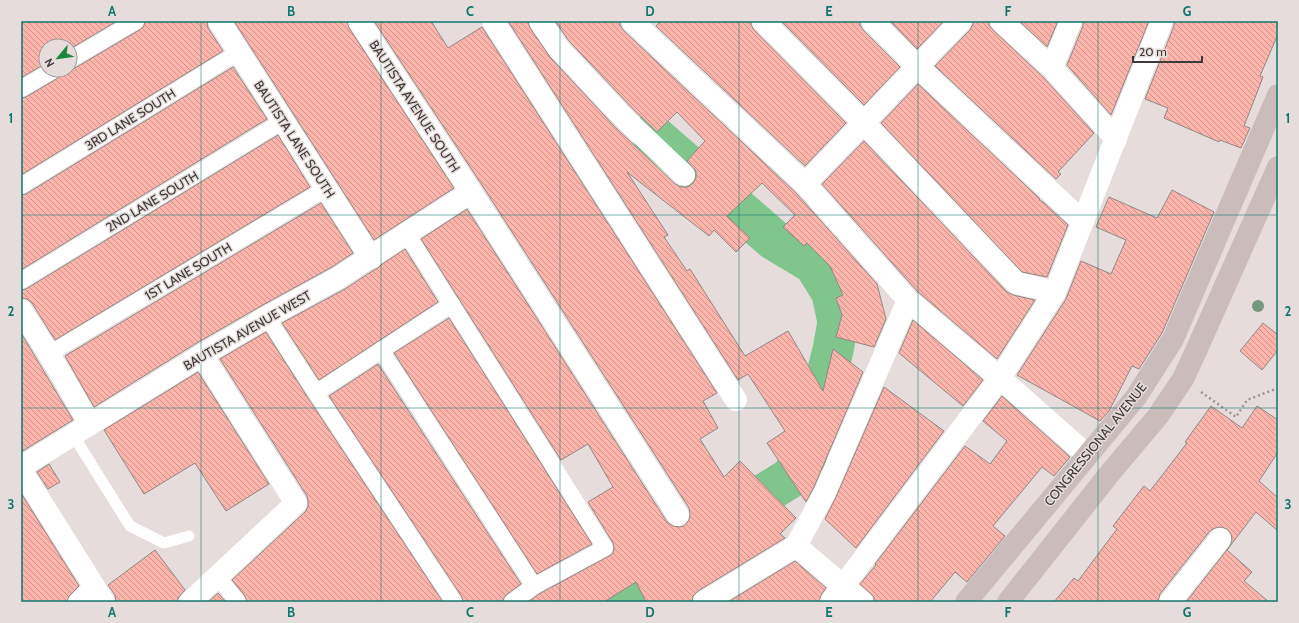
<svg xmlns="http://www.w3.org/2000/svg" width="1299" height="623" font-family="Cabin,sans-serif">
<style>
.lines{fill:none;stroke-linecap:round;stroke-linejoin:round}
.river{stroke:#7fc58c;stroke-width:41}
.building{fill:url(#building-back-hatch);stroke:#8f8787}
.path{stroke:#9a9392;stroke-width:2.5;stroke-dasharray:2 3;stroke-linecap:butt}
.service{stroke:#fff;stroke-width:11}
.pedestrian{stroke:#fff;stroke-width:16}
.minor{stroke:#fff;stroke-width:22}
.secondary{stroke:#cabcba;stroke-width:22}
.tree{fill:#74997c}
.grid{fill:none;stroke:#0f766e;stroke-width:1;stroke-opacity:0.55}
.labels{text-anchor:middle;dominant-baseline:central;stroke-width:3;stroke-linejoin:round;paint-order:stroke}
.street-label{font-size:13px;fill:#3e3a3a;stroke:#e5dcdb}
.neatline{fill:none;stroke:#0f766e;stroke-width:1.5}
.grid-label{font-size:13px;text-anchor:middle;font-weight:bold;fill:#0f766e}
</style>
<defs>
<pattern id="building-back-hatch" width="6" height="6" patternUnits="userSpaceOnUse"><rect width="6" height="6" fill="#fdb4ab"/><path d="M-1 5l2 2M0 0l6 6M5-1l2 2" fill="none" stroke="#ce938c"/></pattern>
</defs>
<rect width="100%" height="100%" fill="#e5dcdb"/>
<g class="lines">
<polyline class="river" points="620,602 675,577 743,507 790,478 806,457 833,350 838,322 832,293 814,264 774,240 652,134"/>
</g>
<g class="building">
<polygon points="21,21 117,21 70,49 70,46 46,46 46,63 21,78"/>
<polygon points="145,21 207,21 208,28 223,51 21,175 21,98 26,97 58,78 61,74 62,70 70,70 75,68 141,29 144,26"/>
<polygon points="234,21 347,21 349,28 454,188 374,240"/>
<polygon points="374,21 431,21 448,48 482,27 717,393 703,401 718,428 700,439 724,477 740,461 796,518 780,534 785,538 698,591 693,596 692,602 646,602 636,582 604,602 528,602 539,594 609,556 613,553 614,548 613,543 588,502 613,487 588,444 561,460 421,239 467,209 667,522 673,526 679,527 684,526 689,520 690,514 689,508 482,185"/>
<polygon points="508,21 528,21 530,28 550,57 615,127 675,184 681,187 688,187 693,183 696,178 696,171 687,161 705,141 677,112 657,132 633,109 569,41 555,21 620,21 620,25 623,30 796,193 877,284 886,319 874,347 836,337 842,315 836,298 843,295 830,266 807,243 804,246 783,227 795,215 762,183 727,216 750,238 736,252 714,230 709,236 627,172 668,235 664,237 687,271 690,269 745,356 788,331 823,391 833,349 863,372 814,487 806,502 767,443 785,431 748,374 738,380"/>
<polygon points="661,21 751,21 751,25 754,30 846,123 805,166 656,26"/>
<polygon points="781,21 860,21 860,25 863,30 900,67 864,105"/>
<polygon points="890,21 944,21 917,49"/>
<polygon points="973,21 989,21 989,25 993,30 1043,77 1094,133 1058,172 1061,174 1056,179 935,66 970,30 973,24"/>
<polygon points="1019,21 1058,21 1047,47"/>
<polygon points="1083,21 1149,21 1111,115 1067,65 1083,26"/>
<polygon points="1174,21 1278,21 1278,34 1260,76 1263,77 1244,126 1250,128 1241,148 1220,140 1219,142 1164,118 1168,108 1145,99 1174,26"/>
<polygon points="233,67 267,119 21,270 21,195 26,194"/>
<polygon points="918,84 1040,199 1039,200 1043,202 1068,225 1047,277 1022,272 881,123"/>
<polygon points="278,135 310,187 55,340 32,303 27,299 21,298 21,290 26,289"/>
<polygon points="864,141 1007,292 1013,295 1035,300 997,359 917,291 822,184"/>
<polygon points="1172,190 1214,212 1162,333 1139,369 1132,366 1109,411 1100,421 1017,375 1066,299 1081,261 1111,274 1126,240 1096,227 1109,197 1157,218"/>
<polygon points="321,203 353,253 332,267 261,306 195,344 94,407 65,356"/>
<polygon points="405,249 438,302 319,380 282,323 345,289 374,270 378,268 381,265"/>
<polygon points="449,318 592,544 537,574 394,353"/>
<polygon points="913,320 983,380 963,406 899,353"/>
<polygon points="1263,323 1278,335 1278,350 1262,370 1240,351"/>
<polygon points="266,332 308,398 443,602 247,602 245,596 232,580 305,512 308,507 308,501 307,496 220,359"/>
<polygon points="21,333 73,420 21,452"/>
<polygon points="378,364 521,584 506,595 504,598 503,602 463,602 462,597 329,396"/>
<polygon points="198,372 269,484 226,511 195,463 144,494 104,430"/>
<polygon points="884,387 944,431 856,548 825,519 836,497"/>
<polygon points="1002,396 1070,457 1054,476 1042,467 993,526 1005,536 967,582 955,572 930,602 874,602 874,597 870,593 860,584 876,565 875,564 965,446 990,464 1007,441 983,421"/>
<polygon points="1211,406 1242,428 1257,406 1278,420 1278,452 1259,481 1278,498 1278,531 1256,512 1227,550 1252,572 1244,581 1269,602 1186,602 1230,546 1232,540 1231,534 1227,529 1221,527 1215,528 1210,531 1160,594 1158,602 1054,602 1074,578 1078,581 1117,529 1113,526 1144,486 1150,491 1187,443 1185,442"/>
<polygon points="49,464 60,482 48,489 37,472"/>
<polygon points="21,493 79,586 69,596 67,602 21,602"/>
<polygon points="155,550 185,590 178,598 178,602 116,602 115,595 108,585"/>
<polygon points="795,561 826,588 821,595 819,602 728,602"/>
<polygon points="218,593 226,602 208,602"/>
</g>
<g class="lines">
<polyline class="path" points="1201,392 1236,417 1247,400 1278,388"/>
<polyline class="service" points="73,435 130,526 164,543 189,536"/>
<g class="pedestrian">
<polyline points="70,60 136,21"/>
<polyline points="21,89 53,70"/>
<polyline points="21,186 239,52"/>
<polyline points="407,234 605,548 534,586 512,602"/>
<polyline points="21,281 283,121"/>
<polyline points="267,317 316,393 454,602"/>
<polyline points="381,350 534,586"/>
<polyline points="49,354 327,188"/>
<polyline points="316,393 452,304"/>
<polyline points="218,577 238,602"/>
<polyline points="76,602 93,585"/>
</g>
<g class="minor">
<polyline points="219,21 371,258"/>
<polyline points="359,21 471,192 678,515"/>
<polyline points="493,21 736,400"/>
<polyline points="540,21 559,49 624,118 684,175"/>
<polyline points="632,21 805,184 908,300 1000,378 1087,455"/>
<polyline points="763,21 863,122 1016,283 1055,292"/>
<polyline points="872,21 917,66 1083,222"/>
<polyline points="1001,21 1052,68 1116,139"/>
<polyline points="1052,68 1071,21"/>
<polyline points="805,184 961,21"/>
<polyline points="21,310 49,354 90,424"/>
<polyline points="21,467 202,355 267,317 338,278 471,192"/>
<polyline points="21,470 104,602"/>
<polyline points="796,546 862,602"/>
<polyline points="190,602 296,503 202,355"/>
<polyline points="704,602 796,546 825,492 908,300"/>
<polyline points="831,602 1000,378 1055,292 1162,21"/>
<polyline points="1170,602 1220,539"/>
</g>
<g class="secondary">
<polyline points="966,602 1136,397 1173,339 1278,95"/>
<polyline points="1008,602 1110,473 1158,416 1183,379 1196,351 1278,167"/>
</g>
</g>
<circle class="tree" cx="1258" cy="306" r="6"/>
<path class="grid" d="M201,21V602M381,21V602M560,21V602M739,21V602M918,21V602M1098,21V602M21,215H1278M21,408H1278"/>
<g class="labels">
<g class="street-label">
<text transform="translate(415 106) rotate(57)">BAUTISTA AVENUE SOUTH</text>
<text transform="translate(130 119) rotate(-32)">3RD LANE SOUTH</text>
<text transform="translate(295 139) rotate(57)">BAUTISTA LANE SOUTH</text>
<text transform="translate(152 201) rotate(-31)">2ND LANE SOUTH</text>
<text transform="translate(188 271) rotate(-31)">1ST LANE SOUTH</text>
<text transform="translate(247 330) rotate(-30)">BAUTISTA AVENUE WEST</text>
<text transform="translate(1095 444) rotate(-51)">CONGRESSIONAL AVENUE</text>
</g>
</g>
<rect width="1299" height="623" fill="none" stroke="#e5dcdb" stroke-width="44"/>
<g transform="translate(58 58) rotate(241)"><circle r="19" fill="#e5dcdb" stroke="#a29b9b"/>
<path d="M0-3L7 15L0 10L-7 15Z" fill="#1b873e"/>
<text y="-6" font-size="11" font-weight="bold" text-anchor="middle" fill="#3e3a3a">N</text>
</g>
<path d="M1133 56v6h69v-6" fill="none" stroke="#3e3a3a" stroke-width="2"/>
<text x="1139" y="56" font-size="12" fill="#3e3a3a" stroke="#e5dcdb" stroke-width="3" paint-order="stroke">20 m</text>
<rect x="22" y="22" width="1255" height="579" class="neatline"/>
<g class="grid-label">
<text x="112" y="16">A</text>
<text x="291" y="16">B</text>
<text x="470" y="16">C</text>
<text x="650" y="16">D</text>
<text x="829" y="16">E</text>
<text x="1008" y="16">F</text>
<text x="1187" y="16">G</text>
<text x="11" y="123">1</text>
<text x="1288" y="123">1</text>
<text x="11" y="316">2</text>
<text x="1288" y="316">2</text>
<text x="11" y="509">3</text>
<text x="1288" y="509">3</text>
<text x="112" y="617">A</text>
<text x="291" y="617">B</text>
<text x="470" y="617">C</text>
<text x="650" y="617">D</text>
<text x="829" y="617">E</text>
<text x="1008" y="617">F</text>
<text x="1187" y="617">G</text>
</g>
</svg>
